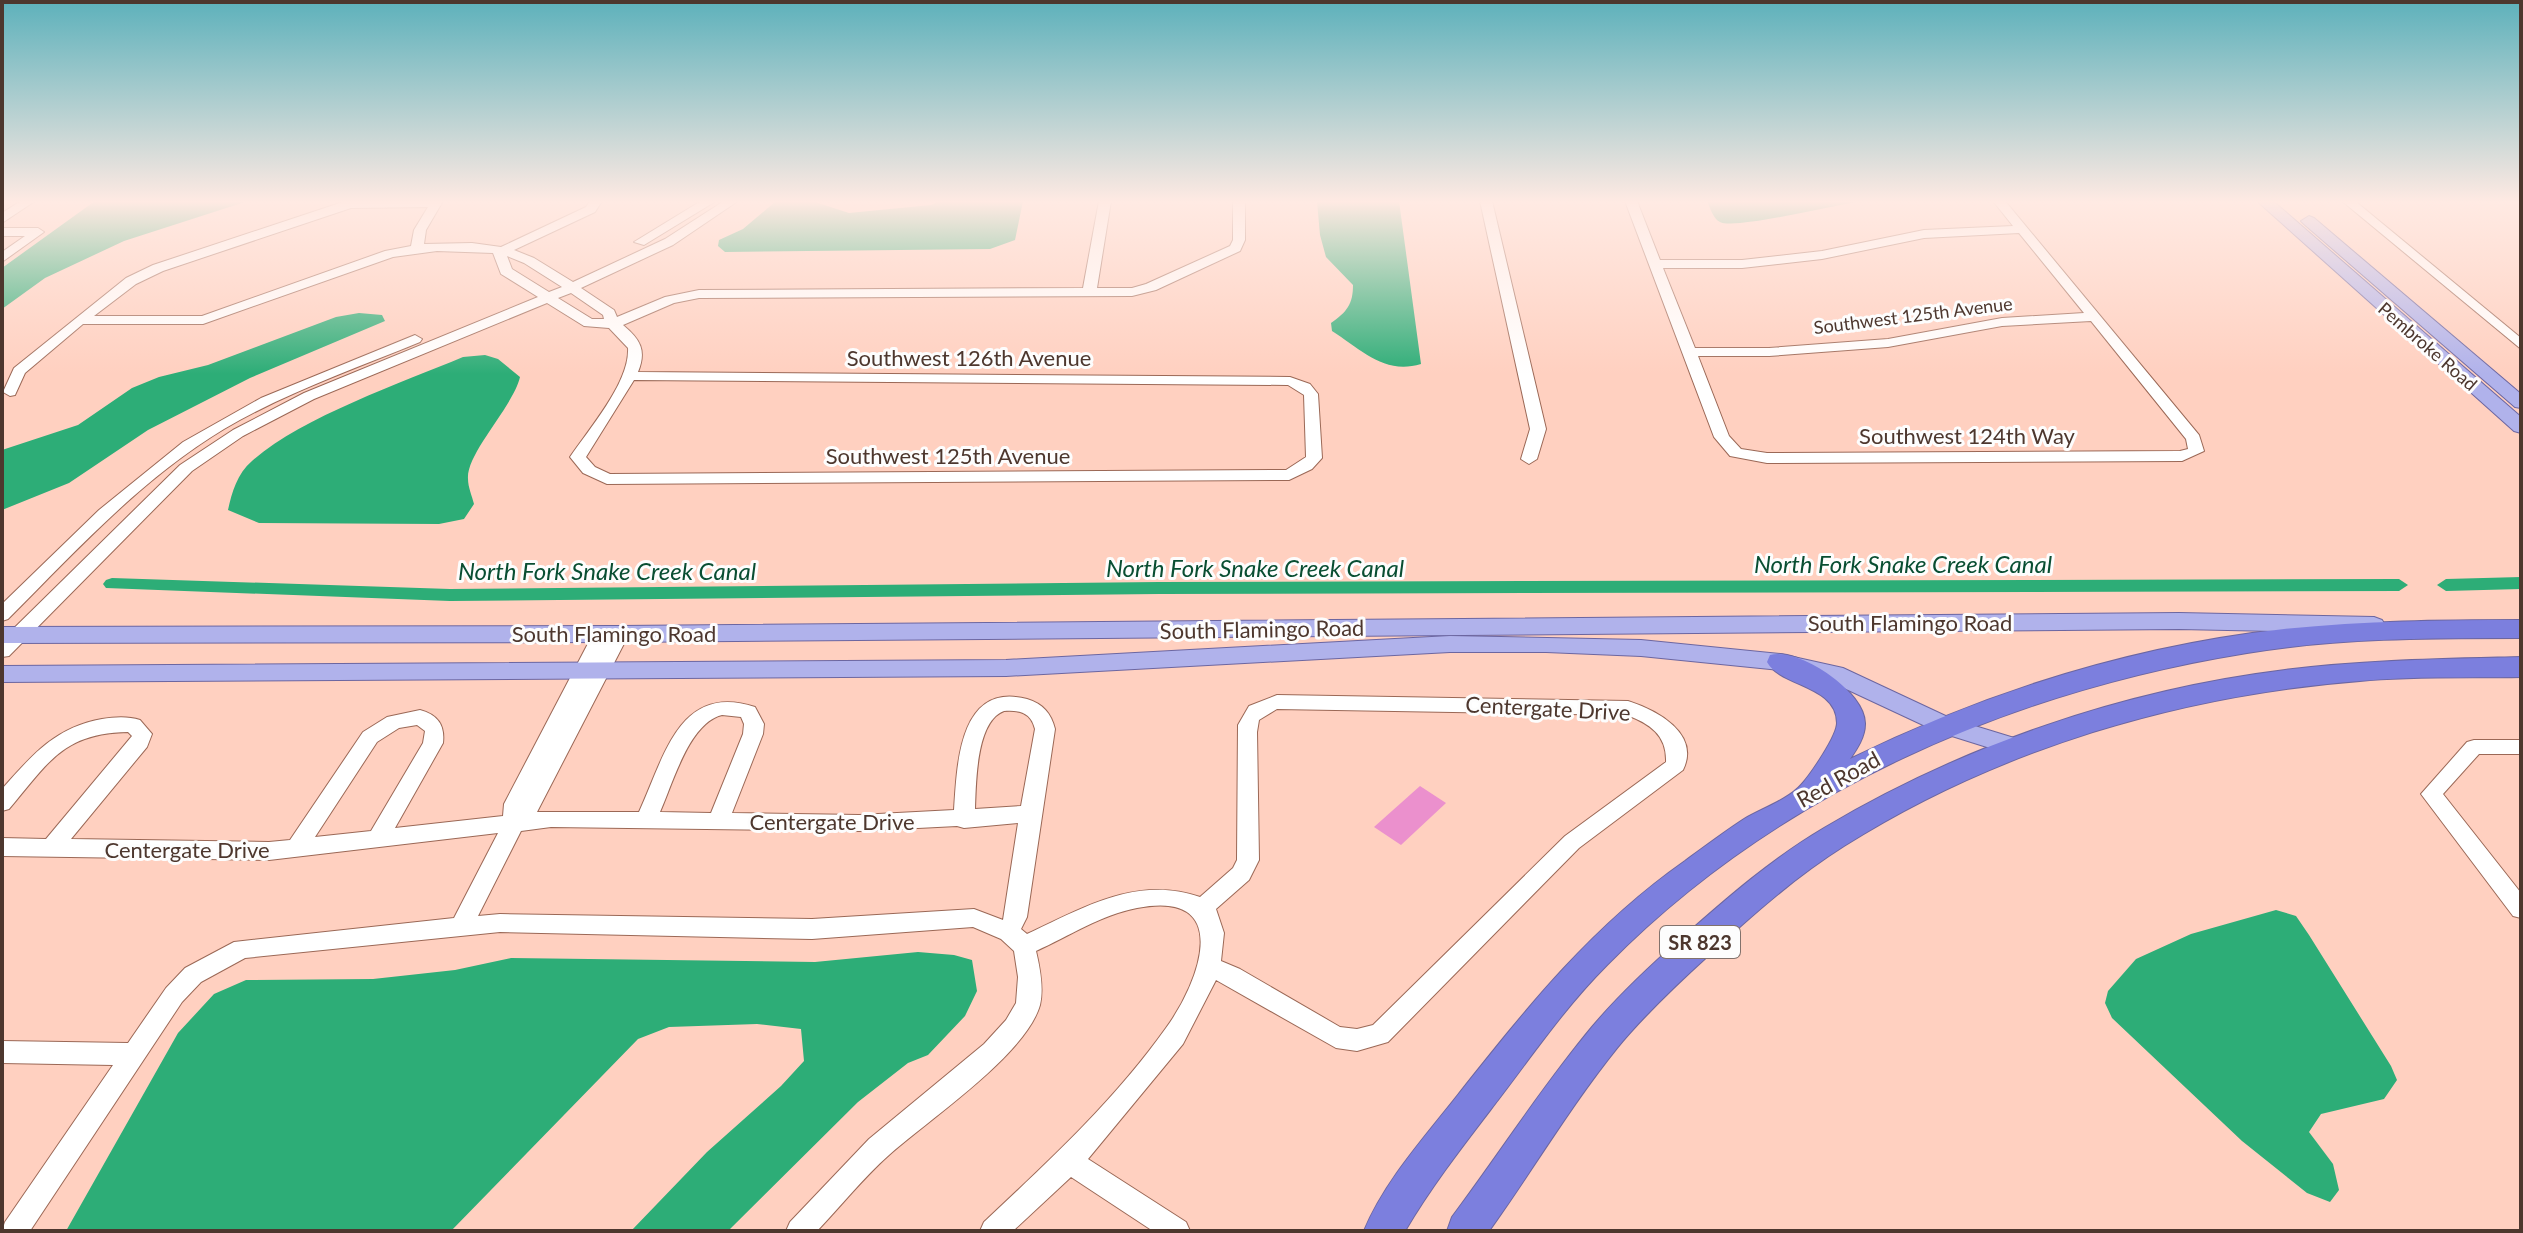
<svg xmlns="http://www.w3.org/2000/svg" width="2523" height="1233" font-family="Lato,sans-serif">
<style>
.green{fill:#eb90cd}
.water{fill:#2dad77}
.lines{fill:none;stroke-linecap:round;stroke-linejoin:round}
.canal{fill:#2dad77;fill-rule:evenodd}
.minor-casing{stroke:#9b6856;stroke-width:2}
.major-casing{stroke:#6c66a0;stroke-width:2}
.highway-casing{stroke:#6c66a0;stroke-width:2}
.minor{fill:#fff;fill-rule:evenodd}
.major{fill:#b0b2eb;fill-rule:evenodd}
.highway{fill:#7c7fde;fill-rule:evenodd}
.labels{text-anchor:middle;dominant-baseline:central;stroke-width:6;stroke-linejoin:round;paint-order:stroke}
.far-street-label{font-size:18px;fill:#4d372e;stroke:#fdfdfd}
.shield{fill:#fdfdfd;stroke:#82726c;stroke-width:2}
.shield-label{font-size:20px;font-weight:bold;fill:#4d372e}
.street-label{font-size:22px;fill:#4d372e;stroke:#fdfdfd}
.water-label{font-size:24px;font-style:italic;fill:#094e32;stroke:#fdfdfd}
</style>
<rect width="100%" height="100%" fill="#ffd0c0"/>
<polygon class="green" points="1420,786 1446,803 1401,845 1374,827"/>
<g class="water">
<polygon points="95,201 248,201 124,241 45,278 2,309 2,268"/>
<polygon points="776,201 812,201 849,213 931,205 940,201 1023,201 1015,240 990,249 725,252 718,246 719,240 743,229"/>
<path d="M1317,201H1399L1421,364C1384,375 1362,350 1332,331L1331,323C1347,312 1353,304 1353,285L1326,257L1320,235Z"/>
<path d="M1707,201H1863C1838,204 1735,230 1720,222C1713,219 1710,207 1707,201Z"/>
<polygon points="359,313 382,315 385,321 250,378 148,430 69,483 2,510 2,450 78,425 132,388 159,377 208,365 336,317"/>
<path d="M485,355L498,359L520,377C513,407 466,453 468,479C468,487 472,496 474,504L464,519L439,524L259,523L228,510C232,492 237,474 252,461C300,418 401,383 463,357Z"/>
<polygon points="2276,910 2296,916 2309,935 2391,1066 2397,1080 2384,1099 2321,1114 2309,1132 2333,1164 2339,1190 2330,1202 2307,1193 2242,1141 2112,1018 2105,1003 2108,991 2136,959 2191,934"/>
<polygon points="918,952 954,955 972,960 977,991 965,1016 928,1055 908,1063 858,1102 728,1231 631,1231 707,1152 781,1086 804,1061 801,1029 757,1024 669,1027 638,1039 451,1231 66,1231 178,1033 214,994 246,980 373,979 455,970 511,958 815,962"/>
</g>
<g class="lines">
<g class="canal">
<polygon points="2521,577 2521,589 2446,591 2437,585 2446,579"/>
<polygon points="112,578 450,589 1159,582 2399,579 2408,585 2399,591 1159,594 450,601 106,588 103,584 106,580"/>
</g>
<defs>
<g id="minor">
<polygon points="21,201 35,201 2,223 2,213"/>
<path d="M346,201H443L426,230L424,244L472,243L501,247L586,207L590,201H602L595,212L514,250L534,258L573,282L665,239L724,201H738L673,245L581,288L614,310L617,317L665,297L699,290L1083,288L1099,201H1111L1097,288H1132L1146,284L1230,246L1233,240V201H1245V240L1240,251L1156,290L1132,296L699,298L674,303L623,325C640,339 647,350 638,372L1290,377L1310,384L1318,394L1322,458L1312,469L1289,480L607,484L583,473L570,457C589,429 630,382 628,348L609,328L584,326L547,303L314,399L243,436L192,471L9,656L2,657V640L180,465L233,430L304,393L538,297L501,274L493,253L437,251L393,257L203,324H83L25,373L15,395L10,396L3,392L14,368L126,278L153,265ZM428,207L414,230L411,246L385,251L202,316H94L136,284L163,271L351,208ZM507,256L524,263L562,287L549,292L512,269ZM571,293L603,315L604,319H592L558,298ZM634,380L1288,385L1304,395L1306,457L1286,470L610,474L595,467L586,457Z"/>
<polygon points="701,201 716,201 644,245 634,242"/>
<polygon points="1480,201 1492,201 1546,429 1537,459 1529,464 1521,459 1530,429"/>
<path d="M1625,201H1637L1660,260H1742L1822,251L1924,230L2013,226L1993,201H2005L2199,435L2204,451L2182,461L1767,463L1730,456L1714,437ZM2019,233L2084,313L2002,318L1888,339L1769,348H1695L1663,268H1742L1822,259L1924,238ZM2091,321L2186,439L2188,449L2180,451L1767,453L1741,449L1729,436L1698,356H1769L1888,347L2002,326Z"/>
<polygon points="2342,201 2355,201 2521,338 2521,349"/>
<polygon points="2,228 38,228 44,232 2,262 2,252 25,236 2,236"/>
<path d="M415,335L422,339L420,342C354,369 285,393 224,429C141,479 76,551 8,619L2,621V604L99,510L183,442L261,398Z"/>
<path d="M602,628L611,634L620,628L629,634L537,812H639C664,758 679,682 755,707L764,724L763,734L732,813L859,815L954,810C957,765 959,681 1027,699C1043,704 1051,713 1055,729L1027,917L1021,929L1027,934C1083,908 1137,875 1200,897L1233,868L1237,860L1238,725L1249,706L1277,695L1628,701C1656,710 1701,733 1683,770L1579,848L1388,1042L1357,1051L1336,1048L1216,980L1183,1044L1088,1159L1186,1222L1190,1231H1153L1071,1177L1013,1231H980L984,1222C1049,1161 1114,1101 1166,1028C1200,982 1234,889 1137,908C1101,915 1069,936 1036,951C1040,968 1044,988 1040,1005C1026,1055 928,1120 889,1155C863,1178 841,1206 817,1231H786L790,1222L869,1139L984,1044L1006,1020L1016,1003L1018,977L1014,951L1001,939L973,927L812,939L500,932L245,958L201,982L182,1002L30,1231H2L5,1222L113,1065L2,1063V1041L128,1043L166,988L185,968L234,942L454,918L498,833L269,860L2,856V838L46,839L132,736L128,732C63,733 48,763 9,809L2,811V789C32,755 56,727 102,719C114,717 128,716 140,720L152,734L147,747L71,839L269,842L290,840L363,732L387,717L420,710C438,715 445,725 443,743L395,828L503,816L504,804L593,634ZM1277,709L1627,715C1650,724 1667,735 1666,762L1565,836L1373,1025L1357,1029L1340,1027L1240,969L1221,961L1224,933L1216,909L1249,880L1259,860L1257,732L1259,720ZM1004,711C1019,710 1031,712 1035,729L1021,806L975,809C976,783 976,721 1004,711ZM722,715L741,717L744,724L743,734L711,813L660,812C673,783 689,723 722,715ZM417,725L425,731L423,743L371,831L315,837L377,742L399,728ZM1018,823L1003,920L974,909L812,919L500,914L478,916L521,831L551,827L859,831L957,826L964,828Z"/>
<polygon points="2474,740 2521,740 2521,754 2479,754 2443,794 2521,893 2521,918 2513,916 2421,794 2467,742"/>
</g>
<g id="major">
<polygon points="2257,201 2273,201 2521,417 2521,433 2514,431"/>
<polygon points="2309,216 2314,218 2521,394 2521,408 2515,407 2304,224 2301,221"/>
<polygon points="2179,613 2374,617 2382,620 2385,625 2382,630 2374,633 2179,629 620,642 2,643 2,627 620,626"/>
<polygon points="1450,636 1641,640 1780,654 1843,668 1952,719 2024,741 2027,747 2024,753 2015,756 2006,753 1936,731 1829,681 1780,670 1641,656 1546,652 1450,652 1006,676 2,682 2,666 1006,660"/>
</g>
<g id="highway">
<path d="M2521,620V638C2430,638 2337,638 2247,653C2011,691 1777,792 1607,965C1566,1006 1533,1054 1498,1100C1465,1143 1432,1185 1405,1231H1364C1384,1182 1424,1138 1457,1096C1527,1008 1591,927 1685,861C1704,847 1724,832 1744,819C1761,809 1789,799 1801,785C1811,774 1837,736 1837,723C1837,685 1781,687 1767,662L1770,655C1799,647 1866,692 1865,724C1865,737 1857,749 1850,759C1986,692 2133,646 2284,629C2363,621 2442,620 2521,620Z"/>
<path d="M2521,657V677C2467,678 2413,676 2360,681C2179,695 1998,749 1844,846C1795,877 1751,916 1709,955C1677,984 1645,1014 1617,1048C1571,1105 1532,1171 1489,1231H1447L1452,1217C1499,1154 1542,1087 1592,1027C1619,995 1651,965 1683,937C1727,898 1773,858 1824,828C1964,745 2123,690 2285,670C2364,660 2442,659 2521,657Z"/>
</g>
</defs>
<use href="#minor" class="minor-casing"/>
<use href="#major" class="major-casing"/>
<use href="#highway" class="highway-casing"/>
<use href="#minor" class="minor"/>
<use href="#major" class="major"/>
<use href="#highway" class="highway"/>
</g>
<linearGradient id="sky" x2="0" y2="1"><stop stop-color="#5db1bb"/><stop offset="0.54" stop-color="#ffeae3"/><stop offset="1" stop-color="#ffeae3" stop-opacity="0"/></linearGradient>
<rect width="2523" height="374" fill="url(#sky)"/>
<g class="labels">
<g class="far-street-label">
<text transform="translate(1913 315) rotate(-7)">Southwest 125th Avenue</text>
<text transform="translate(2428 346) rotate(41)">Pembroke Road</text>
</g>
<rect class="shield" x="1660" y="926" width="80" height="32" rx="6"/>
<g class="shield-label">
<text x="1700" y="942">SR 823</text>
</g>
<g class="street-label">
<text x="969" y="357">Southwest 126th Avenue</text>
<text x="1967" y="435">Southwest 124th Way</text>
<text x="948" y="455">Southwest 125th Avenue</text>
<text x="1910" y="622">South Flamingo Road</text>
<text transform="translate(1262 629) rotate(-1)">South Flamingo Road</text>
<text x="614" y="633">South Flamingo Road</text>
<text transform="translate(1548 708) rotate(3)">Centergate Drive</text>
<text transform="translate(1838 779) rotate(-29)">Red Road</text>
<text x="832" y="821">Centergate Drive</text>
<text x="187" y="849">Centergate Drive</text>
</g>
<g class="water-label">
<text x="1903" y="563">North Fork Snake Creek Canal</text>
<text x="1255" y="567">North Fork Snake Creek Canal</text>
<text x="607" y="570">North Fork Snake Creek Canal</text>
</g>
</g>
<rect width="2523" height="1233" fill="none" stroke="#4d372e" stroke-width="8"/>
</svg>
